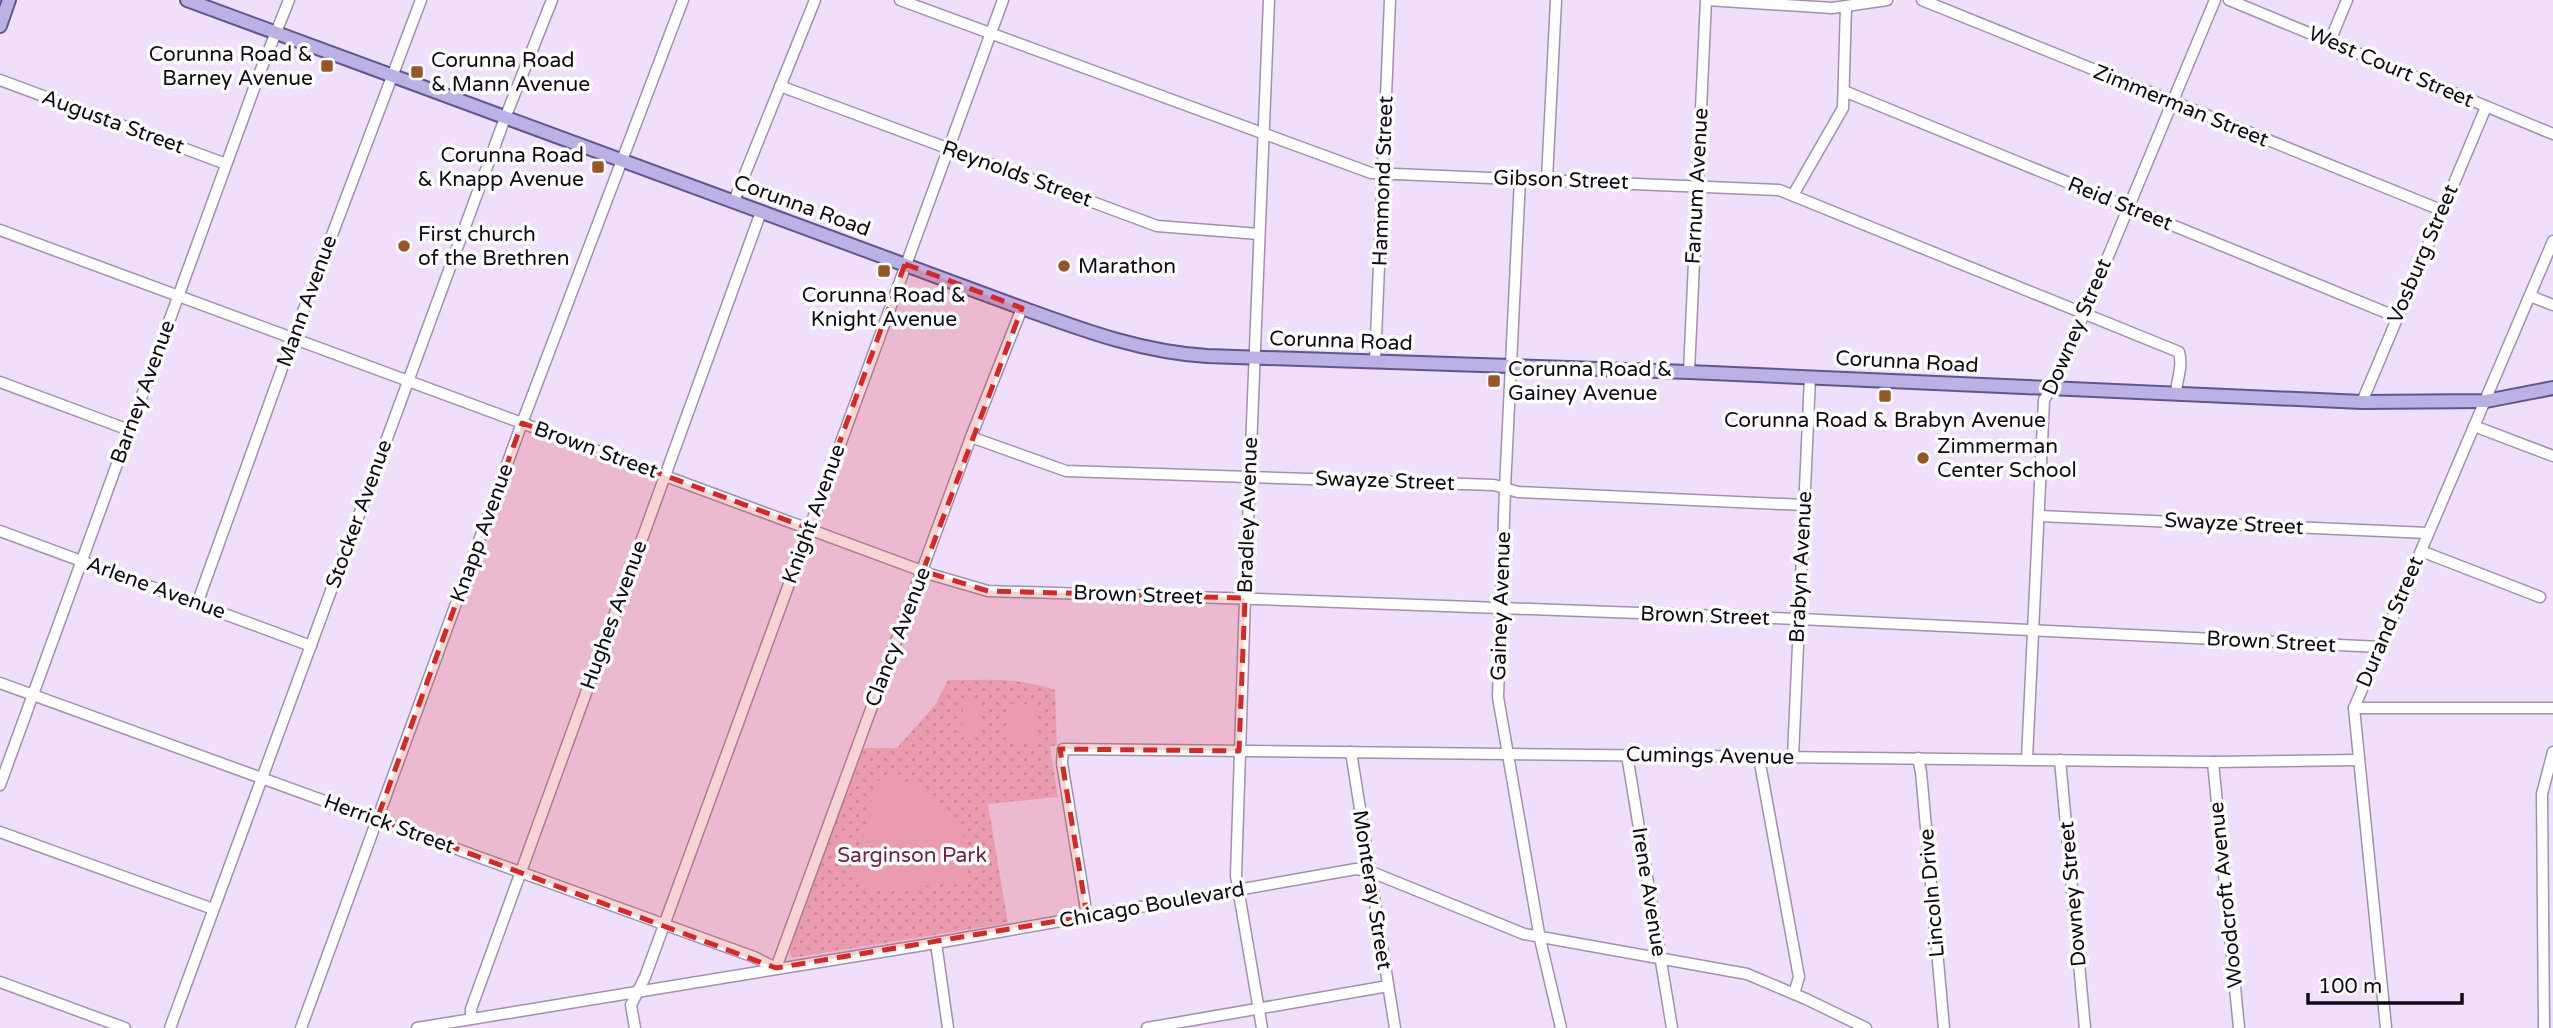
<svg xmlns="http://www.w3.org/2000/svg" width="2553" height="1028" font-family="'Varela Round',sans-serif">
<style>
.grass{fill:url(#grass-dots)}
.garden{fill:#efbad0}
.lines{fill:none;stroke-linecap:round;stroke-linejoin:round}
.minor-casing{stroke:#a191ac;stroke-width:13}
.major-casing{stroke:#61558f;stroke-width:16}
.minor{stroke:#fff;stroke-width:10}
.major{stroke:#bbb1e4;stroke-width:12}
.marked{fill:#d62828;fill-opacity:0.2;stroke:#d62828;stroke-width:5;stroke-dasharray:14 9;stroke-linejoin:round}
.poi-dot{fill:#985525;stroke:#fff;stroke-width:2.5}
.labels{text-anchor:middle;dominant-baseline:central;stroke-width:7;stroke-linejoin:round;paint-order:stroke}
.poi-label{font-size:21px;fill:#0f0a13;stroke:#fff;text-anchor:start}
.street-label{font-size:21px;fill:#0f0a13;stroke:#fff}
.park-label{font-size:21px;fill:#6c2349;stroke:#fff}
</style>
<defs>
<pattern id="grass-dots" width="8" height="8" patternUnits="userSpaceOnUse" patternTransform="scale(1.75)"><rect width="8" height="8" fill="#efbad0"/><path d="M2 2h.1M6 6h.1" fill="none" stroke="#cc9fb2" stroke-width="1.8" stroke-linecap="round"/></pattern>
</defs>
<rect width="100%" height="100%" fill="#f0dffc"/>
<path class="grass" d="M948,680C983,680 1022,677 1055,690L1057,745L1050,747L1058,797L988,804L1008,923L792,958L789,950L863,748H897L935,705Z"/>
<g class="garden">
<polygon points="963,700 979,701 978,736 962,735"/>
<polygon points="1011,704 1034,704 1034,742 1010,742"/>
<polygon points="898,779 928,790 947,814 963,836 969,881 866,892 855,880 875,781"/>
</g>
<g class="lines">
<defs>
<g id="minor">
<path d="M900,0L1371,173L1779,190L2179,352C2183,368 2177,377 2176,393"/>
<polyline points="1707,0 1832,8 1887,0"/>
<polyline points="1922,0 2441,210"/>
<polyline points="2229,0 2553,134"/>
<polyline points="2330,41 2347,0"/>
<polyline points="0,80 226,164"/>
<polyline points="780,86 1157,226 1259,234"/>
<polyline points="1844,91 2397,317"/>
<polyline points="1520,179 1505,488 1498,697 1540,939 1561,1028"/>
<polyline points="1547,179 1556,0"/>
<polyline points="1793,195 1843,108 1846,6"/>
<polyline points="734,201 815,0"/>
<polyline points="0,230 933,575 988,591 1257,599 1799,619 2381,647"/>
<polyline points="2530,296 2553,305"/>
<polyline points="1375,362 1390,0"/>
<polyline points="1689,372 1706,0"/>
<polyline points="0,382 129,430"/>
<polyline points="2362,402 2486,107"/>
<polyline points="2474,426 2553,456"/>
<polyline points="971,437 1066,471 1494,485 1518,492 1804,505"/>
<polyline points="2039,516 2428,533"/>
<polyline points="0,531 311,646"/>
<polyline points="2421,551 2540,597"/>
<polyline points="197,604 293,338 421,0"/>
<polyline points="0,683 754,957 776,968 971,437 1022,308"/>
<polyline points="2354,708 2553,708"/>
<polyline points="1351,752 1395,1028"/>
<polyline points="1627,755 1672,1028"/>
<polyline points="1793,757 1810,377"/>
<polyline points="1759,758 1799,977 1794,994"/>
<polyline points="1918,758 1921,772 1944,1028"/>
<polyline points="2027,759 2044,400 2059,374 2215,0"/>
<polyline points="2060,760 2085,1028"/>
<polyline points="2213,762 2239,1028"/>
<polyline points="0,785 260,72 289,0"/>
<polyline points="0,832 213,909"/>
<polyline points="1087,916 1062,763 1063,749 2213,762 2357,760"/>
<polyline points="936,943 948,1028"/>
<polyline points="0,982 125,1028"/>
<polyline points="471,1019 471,1009 761,212"/>
<polyline points="170,1028 505,118 552,0"/>
<polyline points="301,1028 522,423 683,0"/>
<polyline points="417,1028 936,943 1356,869 1369,871 1524,934 1747,974 1806,999 1866,1028"/>
<polyline points="635,1028 631,1005 645,977 1003,0"/>
<polyline points="1147,1028 1388,986"/>
<polyline points="1262,1028 1236,876 1245,598 1269,0"/>
<polyline points="2386,1028 2354,708 2553,241"/>
<polyline points="2544,1028 2542,794 2553,752"/>
</g>
<g id="major">
<path d="M187,0L1022,308C1083,330 1141,352 1207,356L1689,372L2362,402L2486,401L2553,388"/>
<polyline points="0,26 9,0"/>
</g>
</defs>
<use href="#minor" class="minor-casing"/>
<use href="#major" class="major-casing"/>
<use href="#minor" class="minor"/>
<use href="#major" class="major"/>
</g>
<path class="marked" d="M905,264L1022,308L923,571L988,591L1245,598L1239,751L1060,749L1087,916L776,968L377,819L522,423L808,528Z"/>
<g class="poi-dot">
<rect x="320" y="59" width="14" height="14" rx="3.5"/>
<rect x="410" y="65" width="14" height="14" rx="3.5"/>
<rect x="591" y="160" width="14" height="14" rx="3.5"/>
<circle cx="404" cy="246" r="7"/>
<circle cx="1064" cy="266" r="7"/>
<rect x="877" y="264" width="14" height="14" rx="3.5"/>
<rect x="1487" y="374" width="14" height="14" rx="3.5"/>
<rect x="1878" y="389" width="14" height="14" rx="3.5"/>
<circle cx="1923" cy="458" r="7"/>
</g>
<g class="labels">
<g class="poi-label">
<text x="313" y="54" text-anchor="end">Corunna Road &amp;<tspan x="313" dy="24">Barney Avenue</tspan></text>
<text x="431" y="60">Corunna Road<tspan x="431" dy="24">&amp; Mann Avenue</tspan></text>
<text x="584" y="155" text-anchor="end">Corunna Road<tspan x="584" dy="24">&amp; Knapp Avenue</tspan></text>
<text x="418" y="234">First church<tspan x="418" dy="24">of the Brethren</tspan></text>
<text x="1078" y="266">Marathon</text>
<text x="884" y="295" text-anchor="middle">Corunna Road &amp;<tspan x="884" dy="24">Knight Avenue</tspan></text>
<text x="1508" y="369">Corunna Road &amp;<tspan x="1508" dy="24">Gainey Avenue</tspan></text>
<text x="1885" y="420" text-anchor="middle">Corunna Road &amp; Brabyn Avenue</text>
<text x="1937" y="446">Zimmerman<tspan x="1937" dy="24">Center School</tspan></text>
</g>
<g class="street-label">
<text transform="translate(2391 67) rotate(23)">West Court Street</text>
<text transform="translate(2181 106) rotate(22)">Zimmerman Street</text>
<text transform="translate(113 122) rotate(20)">Augusta Street</text>
<text transform="translate(1017 174) rotate(20)">Reynolds Street</text>
<text transform="translate(1561 180) rotate(2)">Gibson Street</text>
<text transform="translate(1383 181) rotate(-88)">Hammond Street</text>
<text transform="translate(1697 186) rotate(-87)">Farnum Avenue</text>
<text transform="translate(2120 204) rotate(22)">Reid Street</text>
<text transform="translate(802 206) rotate(20)">Corunna Road</text>
<text transform="translate(2423 254) rotate(-67)">Vosburg Street</text>
<text transform="translate(307 301) rotate(-70)">Mann Avenue</text>
<text transform="translate(2077 327) rotate(-67)">Downey Street</text>
<text transform="translate(1341 341) rotate(2)">Corunna Road</text>
<text transform="translate(1907 362) rotate(3)">Corunna Road</text>
<text transform="translate(143 392) rotate(-70)">Barney Avenue</text>
<text transform="translate(596 450) rotate(20)">Brown Street</text>
<text transform="translate(1385 481) rotate(2)">Swayze Street</text>
<text transform="translate(359 514) rotate(-70)">Stocker Avenue</text>
<text transform="translate(814 514) rotate(-70)">Knight Avenue</text>
<text transform="translate(1248 515) rotate(-88)">Bradley Avenue</text>
<text transform="translate(2234 524) rotate(3)">Swayze Street</text>
<text transform="translate(482 533) rotate(-70)">Knapp Avenue</text>
<text transform="translate(1801 567) rotate(-87)">Brabyn Avenue</text>
<text transform="translate(156 588) rotate(20)">Arlene Avenue</text>
<text transform="translate(1138 595) rotate(2)">Brown Street</text>
<text transform="translate(1501 606) rotate(-88)">Gainey Avenue</text>
<text transform="translate(614 615) rotate(-70)">Hughes Avenue</text>
<text transform="translate(1705 616) rotate(2)">Brown Street</text>
<text transform="translate(2390 622) rotate(-67)">Durand Street</text>
<text transform="translate(898 637) rotate(-69)">Clancy Avenue</text>
<text transform="translate(2271 642) rotate(3)">Brown Street</text>
<text transform="translate(1710 756) rotate(1)">Cumings Avenue</text>
<text transform="translate(389 824) rotate(20)">Herrick Street</text>
<text transform="translate(1372 890) rotate(81)">Monteray Street</text>
<text transform="translate(1649 892) rotate(81)">Irene Avenue</text>
<text transform="translate(1932 893) rotate(-95)">Lincoln Drive</text>
<text transform="translate(2073 894) rotate(-95)">Downey Street</text>
<text transform="translate(2226 895) rotate(-96)">Woodcroft Avenue</text>
<text transform="translate(1152 905) rotate(-10)">Chicago Boulevard</text>
</g>
<g class="park-label">
<text x="912" y="855">Sarginson Park</text>
</g>
</g>
<path d="M2308 993v10h154v-10" fill="none" stroke="#0f0a13" stroke-width="3.5"/>
<text x="2318" y="993" font-size="21" fill="#0f0a13" stroke="#ffffff" stroke-width="5" paint-order="stroke">100 m</text>
</svg>
